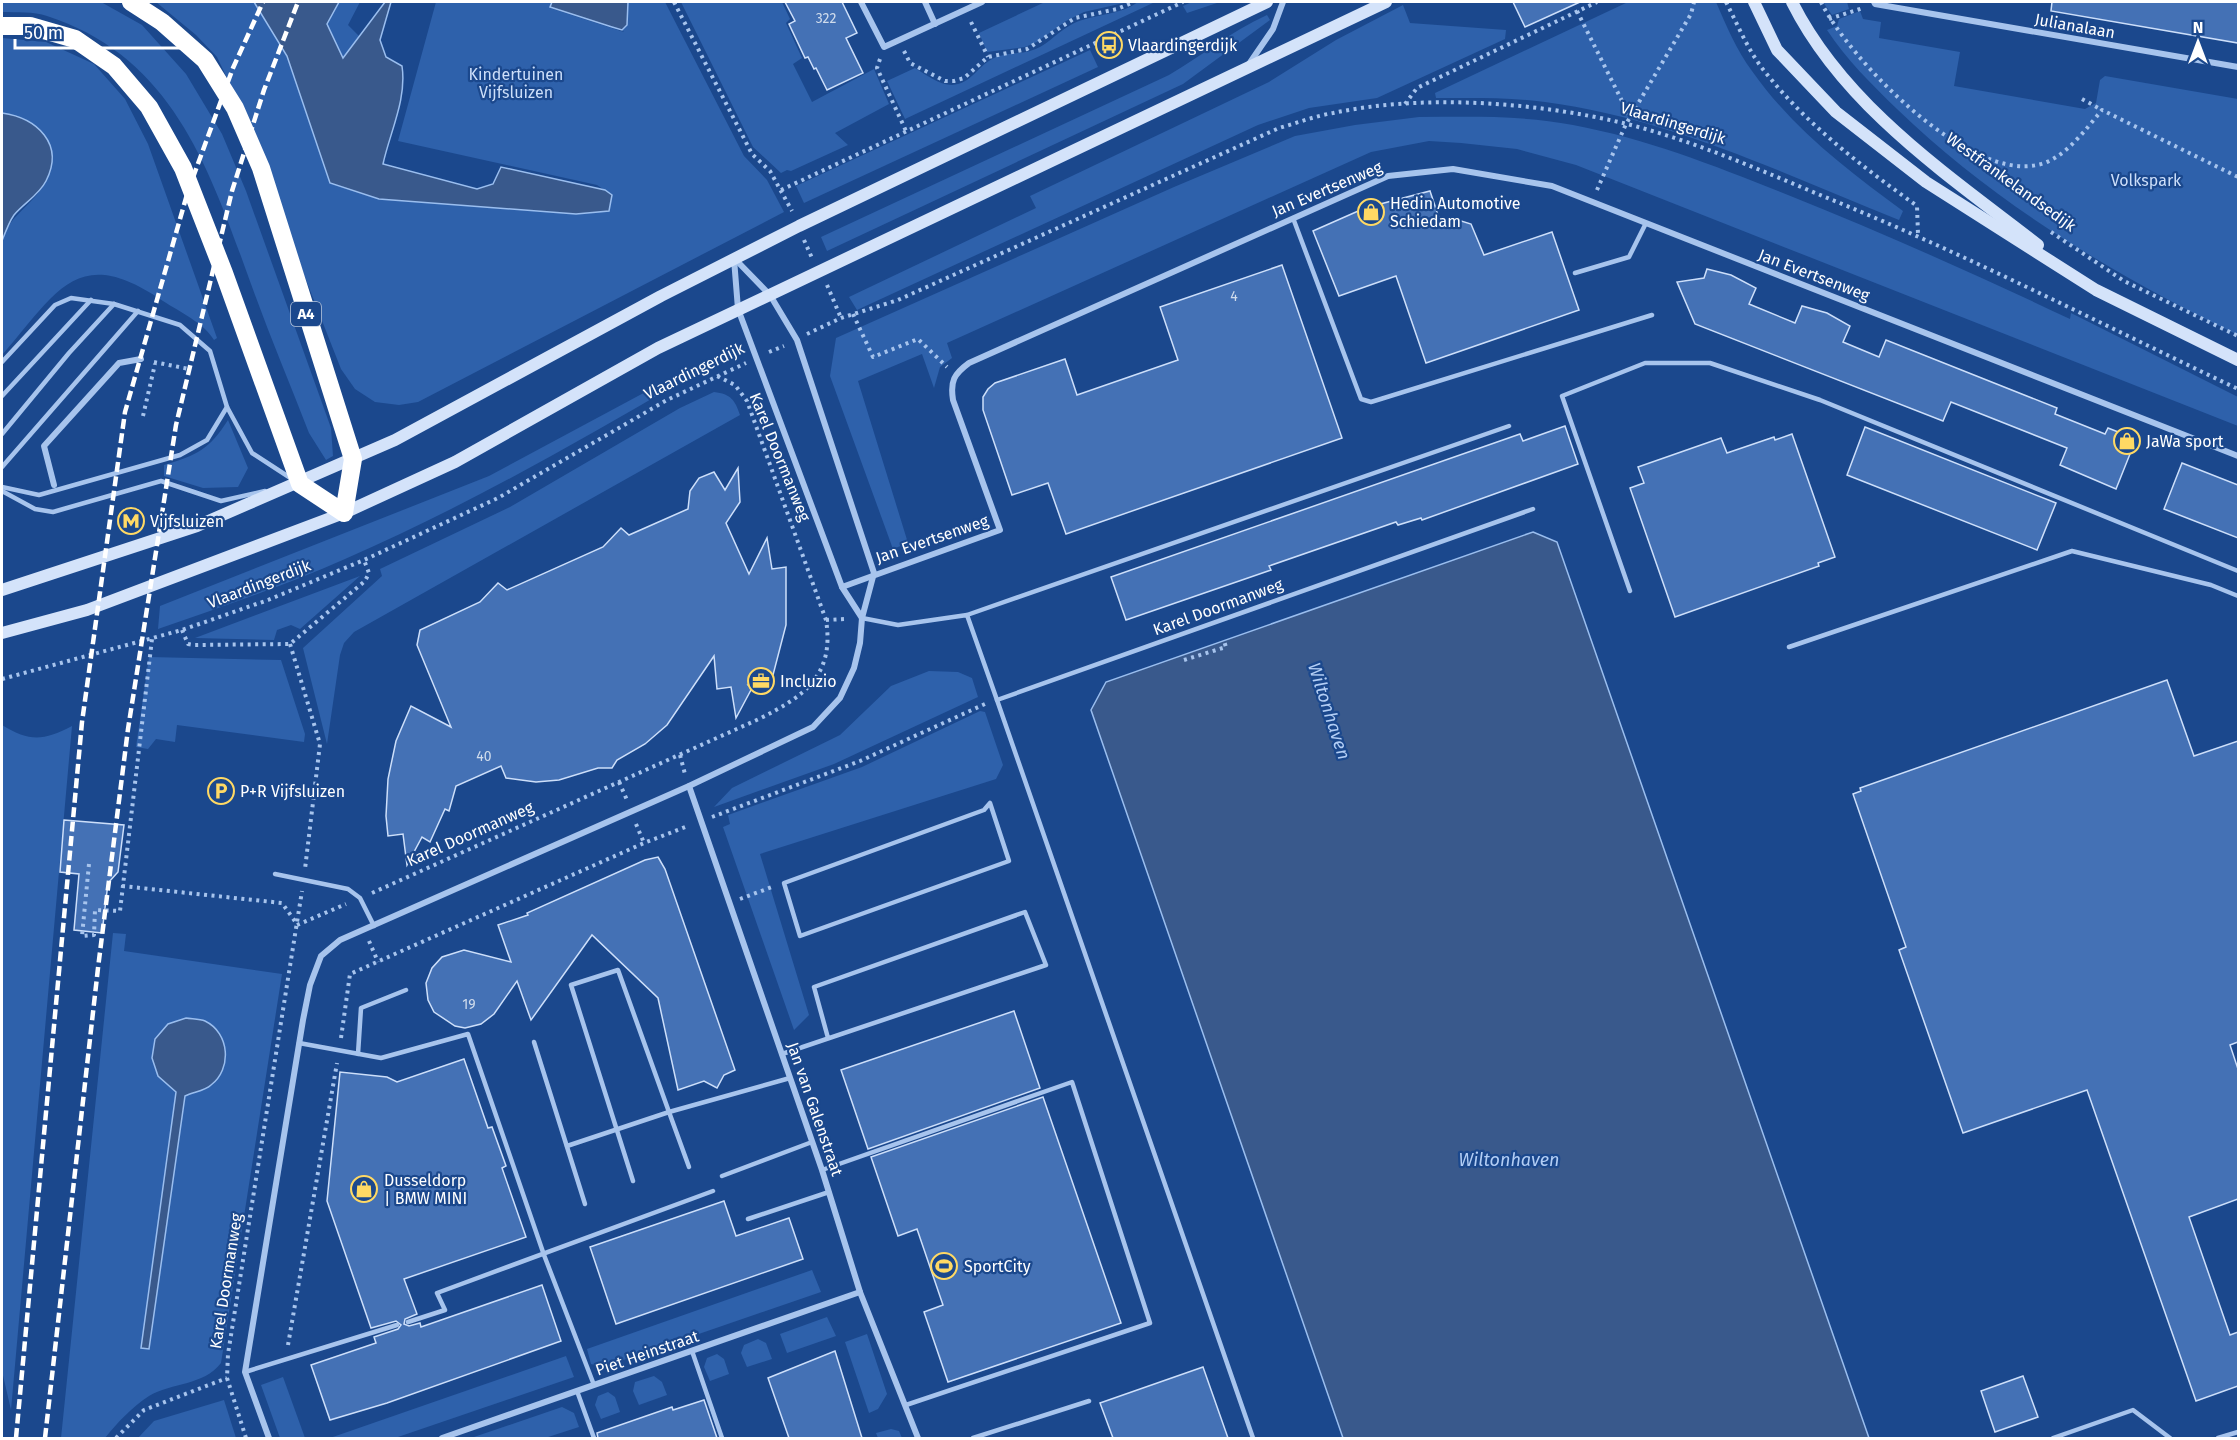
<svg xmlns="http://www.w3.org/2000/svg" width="2240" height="1440" font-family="'Fira Sans',sans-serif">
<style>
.green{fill:#2e61ab;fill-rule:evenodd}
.water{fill:#39598c;stroke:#9abeef;stroke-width:1.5}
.building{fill:#4471b5;stroke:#cddffa;stroke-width:1.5}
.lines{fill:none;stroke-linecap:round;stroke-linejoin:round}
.path{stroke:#a7c4ed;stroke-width:4;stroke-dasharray:3 4.5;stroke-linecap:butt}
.lane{stroke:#a7c4ed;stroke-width:4.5}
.street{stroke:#a7c4ed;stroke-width:6}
.secondary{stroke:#d4e3fa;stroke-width:12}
.highway{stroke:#fff;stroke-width:18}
.rail{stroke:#fff;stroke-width:4.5;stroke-dasharray:10 4.5;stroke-linecap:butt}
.labels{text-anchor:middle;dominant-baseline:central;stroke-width:4.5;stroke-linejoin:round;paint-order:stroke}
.number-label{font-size:14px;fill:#d0dcec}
.shield{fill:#1b488d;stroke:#bbc8dd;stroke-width:1.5}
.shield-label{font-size:15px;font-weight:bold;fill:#fff}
.street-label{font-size:16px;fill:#fff;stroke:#1b488d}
.poi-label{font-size:16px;fill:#fff;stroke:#1b488d;text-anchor:start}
.park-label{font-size:16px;fill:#cddffa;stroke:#1b488d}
.water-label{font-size:18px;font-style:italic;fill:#b3cef5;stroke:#1b488d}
</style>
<rect width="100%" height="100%" fill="#1b488d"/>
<g class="green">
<path d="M2,2H101L142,25L186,74L222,134L246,191L331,428L333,456L326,460L309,433C290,384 269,334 251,284C210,171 174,57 47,16C34,11 16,13 2,12Z"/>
<polygon points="156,2 254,2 287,56 330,183 379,199 576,214 609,211 612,195 597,185 398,141 436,2 552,2 550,8 624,32 622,30 627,25 628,2 665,2 744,156 767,180 784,212 418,402 399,405 375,402 355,389 341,369 304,275 264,156 217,57 196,35"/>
<polygon points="339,2 360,2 348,25 359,36 343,59 327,24"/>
<polygon points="681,2 782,2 790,19 786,23 802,58 793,64 812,102 874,69 889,104 835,133 848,145 791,171 787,170 781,173 753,147"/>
<polygon points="1045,2 1128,2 1084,12 1066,21 1037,42 1025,47 987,52 979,33"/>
<path d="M1138,2H1155L905,119L887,81L915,68C925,74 939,85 952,85C972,84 978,65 994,58C1005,53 1019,54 1030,51C1046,47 1055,34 1069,26C1090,13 1118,17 1138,2Z"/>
<polygon points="1192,2 1220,2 1187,13 1183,6"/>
<path d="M1628,2H1716C1726,25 1737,51 1752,71C1792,128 1848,171 1903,211L1899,220C1784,174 1669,118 1545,102C1509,97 1472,98 1436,98L1435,93Z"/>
<polygon points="1823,2 1847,2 1849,9 1832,15"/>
<polygon points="1403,5 1410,23 1506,30 1505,39 1377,98 1309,108 1258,125 857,310 849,297 1036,208 1030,196 1269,82 1336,40"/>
<path d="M1860,11L1863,19L1881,22L1879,38L1960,52L1954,86L2085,109L2096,103L2100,80L2105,76L2238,99V335C2116,276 1995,204 1897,109C1872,85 1846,59 1827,30L1837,26L1839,19Z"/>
<path d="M1267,15L1270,20L1183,84L827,251L821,237L1169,75C1202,56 1231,31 1267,15Z"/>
<path d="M2,38L46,42L94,64L125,99L148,144L217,338L214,340C204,323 180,312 163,301C77,242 57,292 2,355C2,327 2,300 2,272C2,263 0,250 2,240C9,215 34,205 45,182C65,145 38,118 2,113Z"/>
<polygon points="1090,50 1098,67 804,203 796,186"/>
<path d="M1419,117C1471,117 1522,115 1573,125C1648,139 1718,167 1788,195C1883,233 1977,275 2070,319L2071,313L2238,397V426L1576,165L1517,149L1461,143L1429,141L1371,152L947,343L952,358L940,367L934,388L922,354L858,381L908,543L893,549L830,376L836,338L1174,187L1295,136L1355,125Z"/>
<path d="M679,374L682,381C573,445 462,508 345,559C284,586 221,607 158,629L160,606L489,476Z"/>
<path d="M714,392C731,394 735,400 740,415L354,632L344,643L340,655L327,744L303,648L382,576L380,569L510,507L680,408Z"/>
<path d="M228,420L248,468L238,487L203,488L164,476V465C197,455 209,450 228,420Z"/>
<polygon points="360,576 300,629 291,625 277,630 274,640 195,638"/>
<polygon points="149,657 281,660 305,734 304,742 177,725 175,742 156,739 148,749 136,747"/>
<polygon points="929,671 958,672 972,678 978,697 834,764 714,807 732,788 840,735 891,686"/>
<polygon points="980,711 985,712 1003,765 996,779 760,854 809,1015 794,1030 723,827 730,824 728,815 862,767"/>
<path d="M2,725C30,742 43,741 72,726L11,1410L2,1371Z"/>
<path d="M113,933L126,934L124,951L282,974L221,1363C203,1386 173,1382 149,1396C132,1407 118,1422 105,1438H61ZM186,1018L205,1021L210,1086L185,1096L149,1349L141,1348L176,1091L158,1076L152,1058L168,1024Z"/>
<polygon points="812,1270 821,1292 603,1367 591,1364 587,1349"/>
<polygon points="827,1317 836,1336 787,1353 780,1334"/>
<polygon points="867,1334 887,1394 878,1409 869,1413 845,1342"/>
<polygon points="758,1339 766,1343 772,1359 747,1367 741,1353 744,1345"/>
<polygon points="717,1354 724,1359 729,1374 710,1381 704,1367 707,1358"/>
<polygon points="566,1356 574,1377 395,1438 330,1438"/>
<polygon points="654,1376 662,1382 667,1395 639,1405 633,1391 635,1382"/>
<polygon points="283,1377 305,1438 280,1438 261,1385"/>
<polygon points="608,1392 615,1397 620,1412 601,1419 595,1405 598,1396"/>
<polygon points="224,1400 236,1438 138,1438 154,1421"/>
<polygon points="562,1407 574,1413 579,1427 545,1438 471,1438"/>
<polygon points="891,1429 899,1431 902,1438 878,1438 876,1433"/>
</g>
<g class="water">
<path d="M254,2H339L327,24L343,58L385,2H391L380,40L386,57L402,66C407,99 390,132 383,164L477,189L493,184L501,167L605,190L612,195L609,211L576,214L379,199L330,183L287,56Z"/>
<polygon points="552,2 628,2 627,25 622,30 612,27 550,7"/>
<path d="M2,113C37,118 65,144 46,181C39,195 24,203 14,215C9,222 5,233 2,241Z"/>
<polygon points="1533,532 1557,542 1869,1438 1343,1438 1091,710 1106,682"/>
<path d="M186,1018C192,1019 200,1019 205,1021C230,1033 232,1069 211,1085C205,1091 193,1092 185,1096L149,1349L141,1348L176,1092L158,1076L152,1058L155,1039L168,1024Z"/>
</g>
<g class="building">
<polygon points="785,2 842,2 857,33 846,38 863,73 827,90 816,68 814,69 808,57 805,58 789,24 795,21"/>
<polygon points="1513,2 1580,2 1525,27"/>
<polygon points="2052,2 2238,2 2238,43 2051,11"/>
<polygon points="1430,191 1441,224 1455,219 1471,224 1484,255 1552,232 1579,310 1426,363 1396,276 1339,296 1313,231 1365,208"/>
<polygon points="1282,265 1342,438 1066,534 1048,483 1012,495 983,410 983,397 988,389 995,383 1065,359 1077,395 1178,360 1160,307"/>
<polygon points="1707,269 1731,275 1756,288 1749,304 1795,323 1802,306 1827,313 1850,326 1843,342 1879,357 1886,340 2057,408 2055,414 2105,434 2108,428 2136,439 2116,489 2060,465 2067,448 1951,402 1943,421 1695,324 1677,282 1704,278"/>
<polygon points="1565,426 1578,464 1422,520 1421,518 1398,525 1396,522 1269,566 1271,570 1126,620 1111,577 1520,434 1523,441"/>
<polygon points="1865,427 2056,503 2037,550 1847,475"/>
<polygon points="1792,434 1835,557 1818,563 1819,566 1675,617 1630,488 1644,483 1638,467 1721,438 1727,453 1774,437 1775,440"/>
<polygon points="2182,463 2238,485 2238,538 2164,509"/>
<polygon points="738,468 740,502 726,523 749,574 767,538 772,569 786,567 786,625 773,675 748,685 752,688 736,718 731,687 717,689 714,656 667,725 645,744 617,760 612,768 598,768 559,780 536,782 506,778 501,766 456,786 449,811 445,809 430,842 422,837 407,865 403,834 388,836 386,816 388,779 396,741 411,706 451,727 417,645 420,630 480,602 498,583 507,590 603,547 621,528 629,535 688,509 690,491 699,478 714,472 725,490"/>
<polygon points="2167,680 2194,756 2238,741 2238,1042 2230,1045 2238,1069 2238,1199 2189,1217 2230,1335 2238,1332 2238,1386 2196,1401 2087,1090 1963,1133 1899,950 1906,947 1853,794 1861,791 1860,788"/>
<polygon points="64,820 124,825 118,872 108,883 102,933 74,930 79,874 60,872"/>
<polygon points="658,857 665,869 735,1070 724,1075 717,1088 704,1081 678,1090 658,998 592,935 531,1020 517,981 494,1014 481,1024 465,1028 455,1026 434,1012 428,1000 426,983 432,968 442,957 464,950 511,962 498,925 528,915 527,913 645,860"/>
<polygon points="1014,1011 1040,1088 868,1149 841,1070"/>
<polygon points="464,1059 488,1128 492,1127 506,1166 502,1168 526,1237 404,1279 417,1314 405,1319 404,1324 409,1326 420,1323 421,1327 542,1285 561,1341 387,1403 330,1420 311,1365 376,1343 374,1337 398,1329 401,1325 396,1321 371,1328 327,1201 340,1072 387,1077 397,1082"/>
<polygon points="1043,1097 1121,1323 948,1382 924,1312 943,1305 917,1229 898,1236 871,1157"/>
<polygon points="724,1201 736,1236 789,1218 803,1259 616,1324 590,1247"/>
<polygon points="835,1351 862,1438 789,1438 768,1378"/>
<polygon points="1203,1367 1228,1438 1113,1438 1100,1403"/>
<polygon points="2023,1376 2038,1417 1995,1432 1981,1391"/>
<polygon points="704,1400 717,1438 598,1438 597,1433 672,1407 673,1410"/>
</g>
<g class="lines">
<g class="path">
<polyline points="674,2 752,154 770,171 792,211"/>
<path d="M1726,2C1738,25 1749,53 1766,73C1808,126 1863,167 1917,206L1918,234"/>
<path d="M1821,2C1849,59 1966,180 2037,165C2064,160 2085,130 2102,110L2238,177"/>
<polyline points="1577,11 1630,117"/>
<polyline points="1829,19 1863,8"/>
<polyline points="971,22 988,57"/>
<polyline points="904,51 910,63 945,81 954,81 964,78 988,57 1027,49 1075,18 1117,9 1134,2"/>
<polyline points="880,59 877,68 906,131"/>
<polyline points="2082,99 2102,110"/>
<polyline points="1405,104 1417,88 1597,2"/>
<polyline points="781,190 1183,2"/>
<polyline points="1597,190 1626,124 1691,14 1694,2"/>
<polyline points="2051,232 2124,281 2238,336"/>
<polyline points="804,240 812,258"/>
<polyline points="827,285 841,318"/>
<polyline points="853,314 873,357 918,339 947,367"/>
<path d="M807,334L841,318L898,300L1279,128C1297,123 1315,116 1333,113C1423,94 1534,102 1623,123C1692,140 1760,170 1825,197C1966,254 2101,324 2238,389"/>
<polyline points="769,352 784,346"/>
<polyline points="154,362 189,369"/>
<polyline points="143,416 155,364"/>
<polyline points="826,620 846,619"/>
<polyline points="182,630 188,644 194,645 290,644 365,581 369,573 364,560"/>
<polyline points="290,644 320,744 305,869"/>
<polyline points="1184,660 1226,647 1224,641"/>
<polyline points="2,679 182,630 268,600 364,560 498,498 667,400 746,363"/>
<polyline points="680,755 685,774"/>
<polyline points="619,782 627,800"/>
<polyline points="712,817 860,761 985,704"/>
<polyline points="636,824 644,843"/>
<polyline points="89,864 82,936 94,935 95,910 120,911 152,639"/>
<polyline points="122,886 282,903 297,924"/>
<path d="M372,893L759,719C803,697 835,676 826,620L747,401L735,385L717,376"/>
<polyline points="740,899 772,887"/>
<polyline points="297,925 346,904"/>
<polyline points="369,941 378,962"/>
<polyline points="341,1038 350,974 644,843 688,826"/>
<polyline points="288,1345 337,1063"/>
<polyline points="116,1438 144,1410 227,1378"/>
<polyline points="246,1438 227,1378 228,1354 302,891"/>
</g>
<g class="lane">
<polyline points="1293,218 1361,399 1371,402 1652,315"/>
<polyline points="1575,273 1629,257 1646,223"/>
<polyline points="2,362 55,305 71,298 114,304 180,325 210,351 227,407 252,453 292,479"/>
<polyline points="2,396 91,300"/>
<polyline points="2,434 69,353 114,304"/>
<polyline points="2,467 138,311"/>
<polyline points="2,487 39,495 180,455 207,440 227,407"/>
<polyline points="2,491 35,509 53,512 161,481 221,501 265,491"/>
<polyline points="1630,591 1562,396 1645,363 1710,363 1820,400 2238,571"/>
<polyline points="967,615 1509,426"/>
<polyline points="862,618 898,625 967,615 997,700 1533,509"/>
<polyline points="1789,647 2072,551 2211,585 2238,596"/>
<polyline points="997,700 1253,1438"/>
<polygon points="990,803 1009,861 800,936 784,883 984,810"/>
<polyline points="275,874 348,889 360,898 374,926"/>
<polyline points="534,1042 585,1204"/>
<polyline points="299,1043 381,1058 468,1034 544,1255 594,1385"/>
<polyline points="358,1054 361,1008 406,990"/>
<polyline points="782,1054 1046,965 1025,912 814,987 828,1038"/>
<polyline points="567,1146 669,1112 689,1167"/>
<polyline points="822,1170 1072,1082 1150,1323 906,1405"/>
<polyline points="722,1176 812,1142"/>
<polyline points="633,1181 571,985 618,970 669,1112 790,1078"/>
<polyline points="748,1219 829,1192"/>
<polyline points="408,1322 445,1310 437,1293 713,1191"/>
<polyline points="692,1351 722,1438"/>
<polyline points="245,1372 397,1325"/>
<polyline points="577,1391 594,1438"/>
<polyline points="973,1438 1089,1401"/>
<polyline points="2053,1438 2133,1410 2170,1438"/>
<polyline points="2218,1438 2238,1432"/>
</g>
<g class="street">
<polyline points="861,2 884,47 982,2"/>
<polyline points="925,2 935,24"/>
<polyline points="1874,2 1875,4 2238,67"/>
<polyline points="1249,64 1273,29 1283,2"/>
<polyline points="734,259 738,309 842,587 862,618"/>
<polyline points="54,485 44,446 119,363 141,359"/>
<path d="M842,587L1000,530L953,400C950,381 954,374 969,363L1388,176L1453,169L1552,186L2238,456"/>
<polyline points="689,786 822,1170 860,1292 918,1438"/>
<polyline points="269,1438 245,1372 303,1020 310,985 321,956 340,940 689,786 813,727 840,698 854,668 860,643 862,618 874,573 797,340 770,295 735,259"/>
<polyline points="442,1438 860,1292"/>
</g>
<g class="secondary">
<polyline points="1754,2 1777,50 1836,112 1926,182 2096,290 2238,360"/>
<path d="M1792,2C1844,106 1948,175 2038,245"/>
<polyline points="2,590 197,526 395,440 661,296 799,226 1267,2"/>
<polyline points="2,633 87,610 344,513 455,462 658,348 1386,2"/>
</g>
<polyline class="highway" points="2,26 30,26 75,39 114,66 149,107 183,168 224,273 300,484 344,513 353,459 261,168 235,108 205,60 162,22 131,2"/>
<g class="rail">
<polyline points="16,1438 82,722 125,412 188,191 233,68 263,2"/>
<polyline points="45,1438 98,968 128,729 176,425 232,191 264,90 298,2"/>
</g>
</g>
<defs>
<symbol id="bus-ring" viewBox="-11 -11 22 22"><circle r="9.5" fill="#1b488d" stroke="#ffd964" stroke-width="1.5"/><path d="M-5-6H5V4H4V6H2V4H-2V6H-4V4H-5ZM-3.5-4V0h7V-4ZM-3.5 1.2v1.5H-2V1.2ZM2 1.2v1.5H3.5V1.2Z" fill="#ffd964"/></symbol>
<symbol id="shop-ring" viewBox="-11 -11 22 22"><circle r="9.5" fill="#1b488d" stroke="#ffd964" stroke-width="1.5"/><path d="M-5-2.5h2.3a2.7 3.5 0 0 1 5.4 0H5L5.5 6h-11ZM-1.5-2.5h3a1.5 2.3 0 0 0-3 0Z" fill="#ffd964"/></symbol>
<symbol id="metro-ring" viewBox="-11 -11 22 22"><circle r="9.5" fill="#1b488d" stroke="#ffd964" stroke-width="1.5"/><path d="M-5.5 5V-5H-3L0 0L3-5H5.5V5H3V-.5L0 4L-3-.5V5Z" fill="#ffd964"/></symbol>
<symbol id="office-ring" viewBox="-11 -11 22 22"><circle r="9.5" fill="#1b488d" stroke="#ffd964" stroke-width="1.5"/><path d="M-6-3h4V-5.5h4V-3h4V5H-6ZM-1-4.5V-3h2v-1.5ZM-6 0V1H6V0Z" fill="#ffd964"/></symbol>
<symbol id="parking-ring" viewBox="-11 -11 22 22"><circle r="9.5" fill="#1b488d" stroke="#ffd964" stroke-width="1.5"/><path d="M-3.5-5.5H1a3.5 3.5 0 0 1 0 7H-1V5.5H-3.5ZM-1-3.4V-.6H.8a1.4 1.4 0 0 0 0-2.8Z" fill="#ffd964"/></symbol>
<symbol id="stadium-ring" viewBox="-11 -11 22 22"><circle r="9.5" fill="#1b488d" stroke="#ffd964" stroke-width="1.5"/><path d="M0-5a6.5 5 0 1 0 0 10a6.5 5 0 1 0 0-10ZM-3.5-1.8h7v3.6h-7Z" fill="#ffd964"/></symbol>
</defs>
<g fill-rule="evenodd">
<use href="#bus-ring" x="1094" y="30" width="30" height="30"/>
<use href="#shop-ring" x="1356" y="197" width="30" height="30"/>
<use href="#shop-ring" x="2112" y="426" width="30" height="30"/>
<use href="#metro-ring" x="116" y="506" width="30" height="30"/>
<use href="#office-ring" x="746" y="666" width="30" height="30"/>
<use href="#parking-ring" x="206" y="776" width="30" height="30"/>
<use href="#shop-ring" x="349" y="1174" width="30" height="30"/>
<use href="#stadium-ring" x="929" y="1251" width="30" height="30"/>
</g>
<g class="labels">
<g class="number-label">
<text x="826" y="18">322</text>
<text x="1234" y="296">4</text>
<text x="484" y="756">40</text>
<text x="469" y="1004">19</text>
</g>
<rect class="shield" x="291" y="302" width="30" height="24" rx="4.5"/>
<g class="shield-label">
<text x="306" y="314">A4</text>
</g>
<g class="street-label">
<text transform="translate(2075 26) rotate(10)">Julianalaan</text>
<text transform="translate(1673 123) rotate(17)">Vlaardingerdijk</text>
<text transform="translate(2011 182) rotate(36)">Westfrankelandsedijk</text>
<text transform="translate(1327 189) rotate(-23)">Jan Evertsenweg</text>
<text transform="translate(1814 275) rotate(21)">Jan Evertsenweg</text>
<text transform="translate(694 371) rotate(-26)">Vlaardingerdijk</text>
<text transform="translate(780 457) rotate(68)">Karel Doormanweg</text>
<text transform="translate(932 539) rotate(-19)">Jan Evertsenweg</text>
<text transform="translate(259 584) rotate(-21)">Vlaardingerdijk</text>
<text transform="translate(1218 607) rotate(-20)">Karel Doormanweg</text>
<text transform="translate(470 834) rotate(-24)">Karel Doormanweg</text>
<text transform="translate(815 1109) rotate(71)">Jan van Galenstraat</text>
<text transform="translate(226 1281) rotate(-81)">Karel Doormanweg</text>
<text transform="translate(647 1353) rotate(-19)">Piet Heinstraat</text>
</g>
<g class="poi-label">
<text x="1128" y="45">Vlaardingerdijk</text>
<text x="1390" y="203">Hedin Automotive<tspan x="1390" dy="18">Schiedam</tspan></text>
<text x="2146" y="441">JaWa sport</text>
<text x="150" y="521">Vijfsluizen</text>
<text x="780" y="681">Incluzio</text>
<text x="240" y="791">P+R Vijfsluizen</text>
<text x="384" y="1180">Dusseldorp<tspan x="384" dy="18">| BMW MINI</tspan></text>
<text x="964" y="1266">SportCity</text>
</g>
<g class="park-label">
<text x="516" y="74">Kindertuinen<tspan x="516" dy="18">Vijfsluizen</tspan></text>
<text x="2146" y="180">Volkspark</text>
</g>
<g class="water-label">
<text transform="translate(1329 711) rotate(72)">Wiltonhaven</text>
<text x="1509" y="1160">Wiltonhaven</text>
</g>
</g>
<rect width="2240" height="1440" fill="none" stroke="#ffffff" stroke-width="6"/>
<g transform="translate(2198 42)" stroke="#1b488d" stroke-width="4.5" paint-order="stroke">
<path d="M0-4.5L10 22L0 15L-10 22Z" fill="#ffffff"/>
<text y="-9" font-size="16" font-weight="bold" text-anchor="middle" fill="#ffffff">N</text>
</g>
<path d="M15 39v9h168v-9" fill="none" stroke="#ffffff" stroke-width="3"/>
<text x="24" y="39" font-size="18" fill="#ffffff" stroke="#1b488d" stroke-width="4.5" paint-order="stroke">50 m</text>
</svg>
